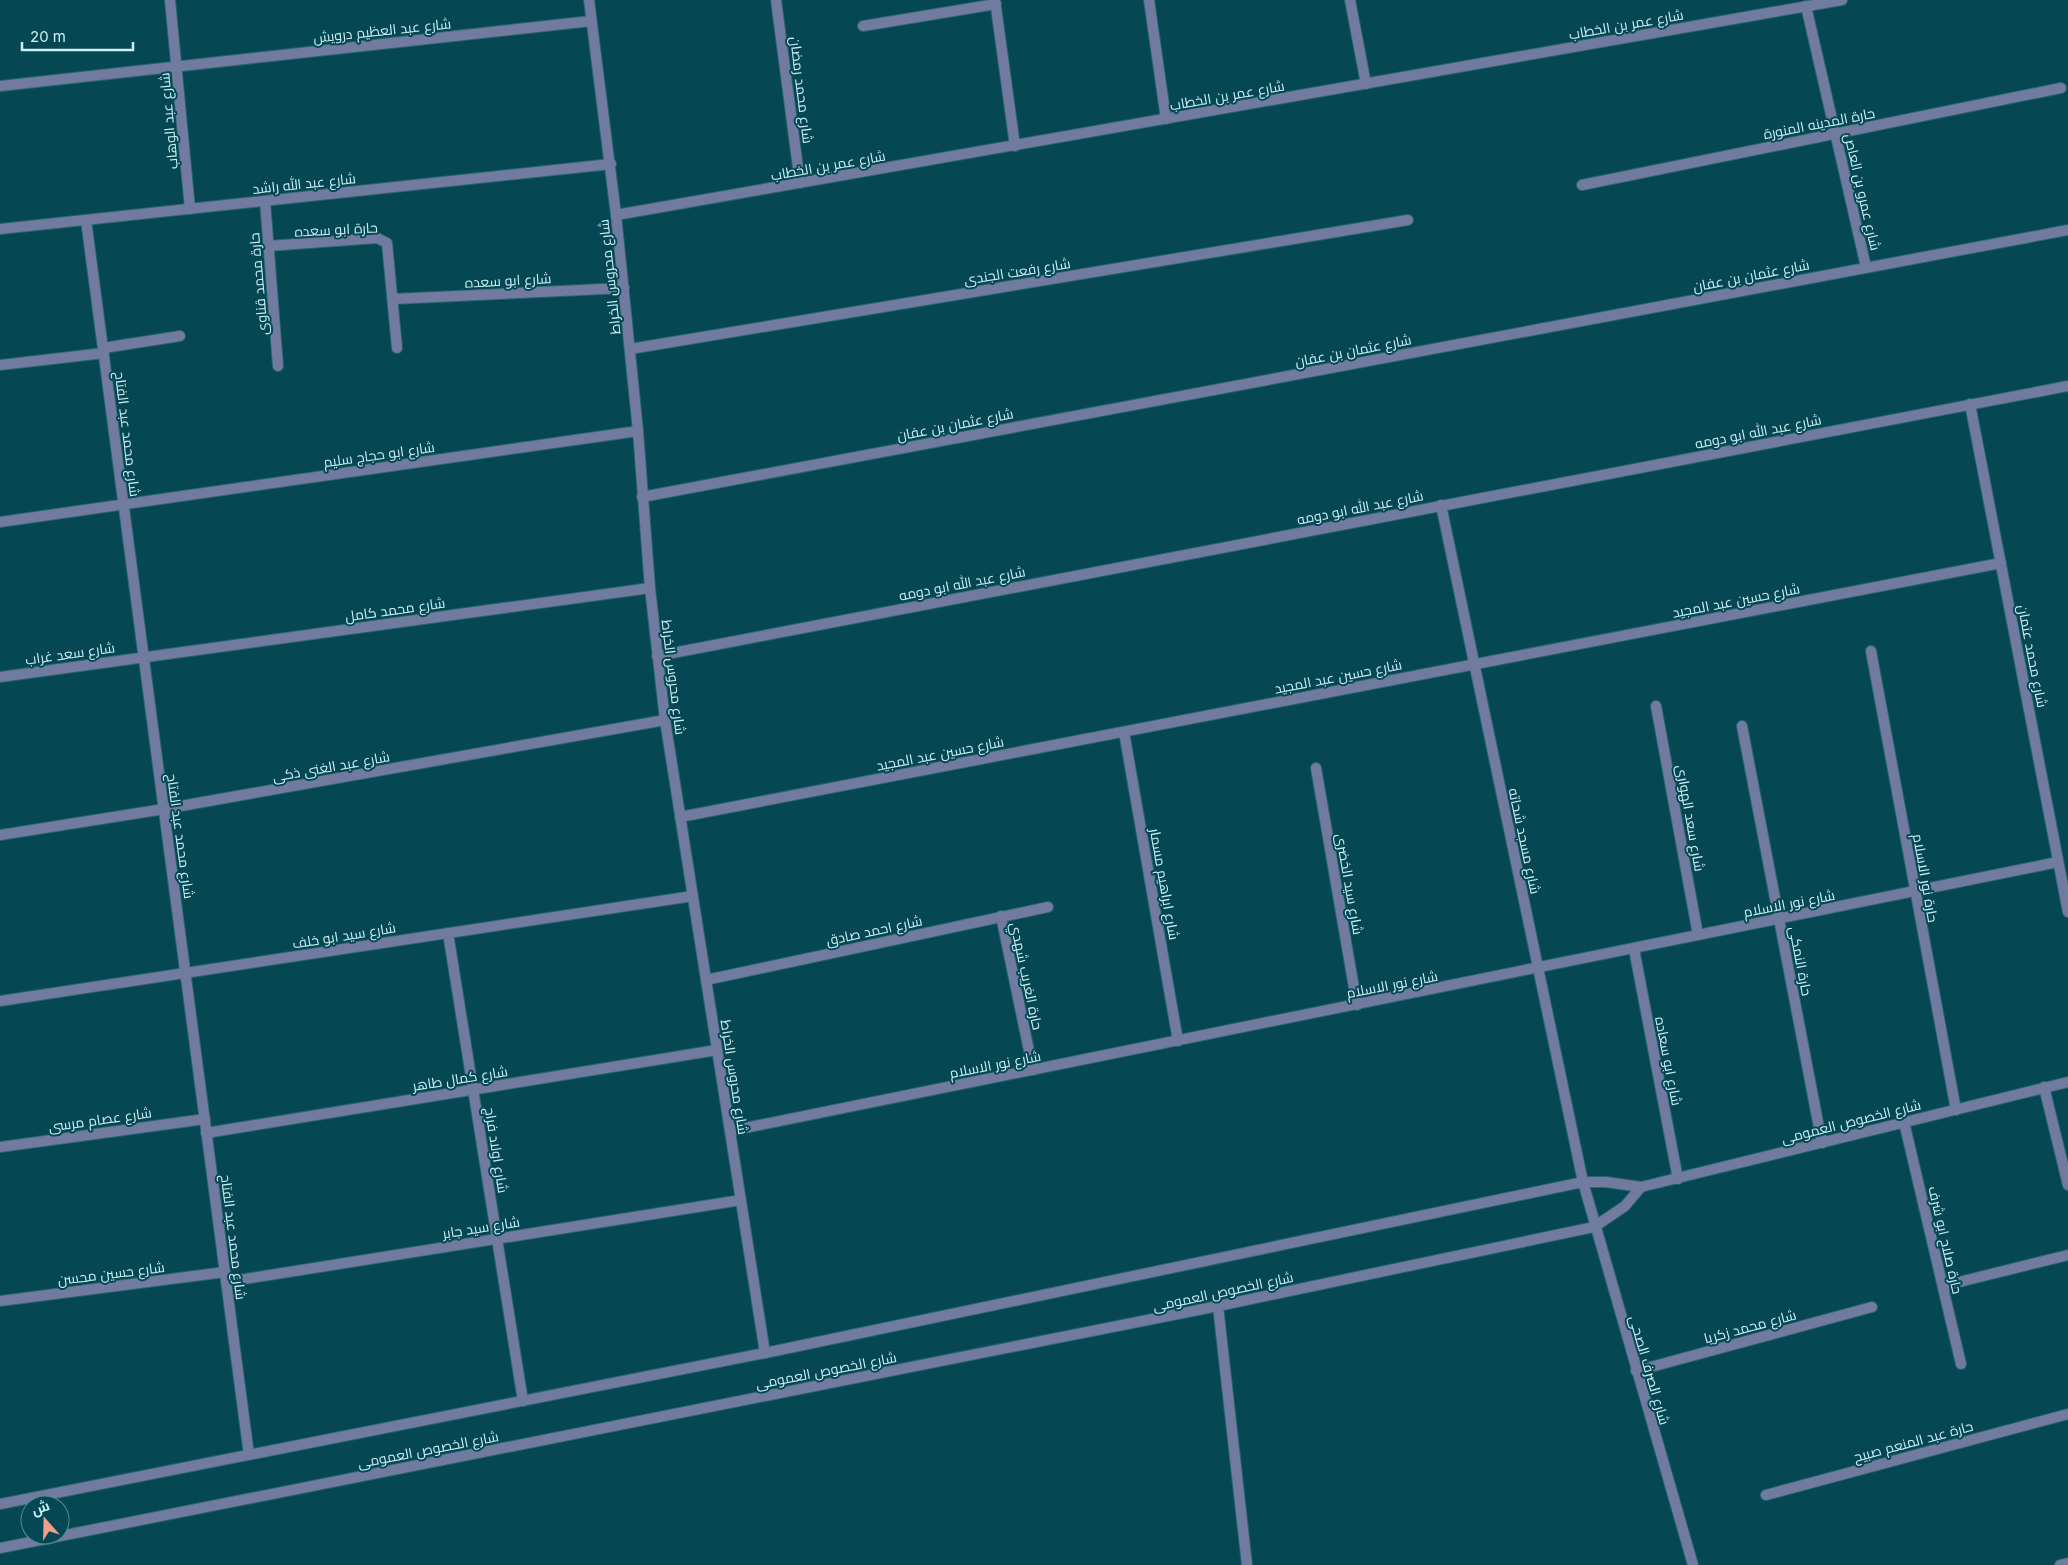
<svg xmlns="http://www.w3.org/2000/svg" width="2068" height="1565" font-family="Inter,Cairo,sans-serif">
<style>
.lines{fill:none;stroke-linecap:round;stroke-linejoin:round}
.service-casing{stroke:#296570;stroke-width:12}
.minor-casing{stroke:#296570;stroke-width:12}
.tertiary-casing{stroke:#296570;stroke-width:12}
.service{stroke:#717ba0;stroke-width:10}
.minor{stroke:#717ba0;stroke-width:10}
.tertiary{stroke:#717ba0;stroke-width:10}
.labels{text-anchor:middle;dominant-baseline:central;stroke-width:4;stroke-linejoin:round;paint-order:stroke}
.street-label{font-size:14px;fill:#ccf0f8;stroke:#054752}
</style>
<rect width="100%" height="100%" fill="#054752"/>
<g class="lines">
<defs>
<polyline id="service" points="1218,1306 1247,1565"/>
<g id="minor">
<polyline points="170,0 190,209"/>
<polyline points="589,0 616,215 638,431 650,588 665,720 765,1353"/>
<polyline points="776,0 800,183"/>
<polyline points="995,0 1015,146"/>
<polyline points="1149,0 1166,119"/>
<polyline points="1350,0 1366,84"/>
<polyline points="1806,6 1866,267"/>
<polyline points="863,26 996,4"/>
<polyline points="0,86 591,21"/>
<polyline points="1582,185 2061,88"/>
<polyline points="265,201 278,366"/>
<polyline points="616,215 1842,0"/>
<polyline points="86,220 249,1455"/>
<polyline points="0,229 611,164"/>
<polyline points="268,246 377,238 387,243 397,348"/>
<polyline points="393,299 624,288"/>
<polyline points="103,348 180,336"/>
<polyline points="630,349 1408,220"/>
<polyline points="0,365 104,353"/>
<polyline points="1970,404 2068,912"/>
<polyline points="642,497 2068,230"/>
<polyline points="1441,505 1583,1182 1693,1565"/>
<polyline points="0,522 638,431"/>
<polyline points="1871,651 1956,1110"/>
<polyline points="657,656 2068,386"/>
<polyline points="0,677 650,588"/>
<polyline points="1656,706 1698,935"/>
<polyline points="1742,726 1822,1143"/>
<polyline points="1124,732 1178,1041"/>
<polyline points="1316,768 1357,1005"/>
<polyline points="680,817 2001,563"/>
<polyline points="0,835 164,809 665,720"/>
<polyline points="1001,916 1033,1070"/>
<polyline points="448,933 523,1401"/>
<polyline points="1634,949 1678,1179"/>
<polyline points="706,980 1048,907"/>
<polyline points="0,1001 693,896"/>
<polyline points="2044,1087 2068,1185"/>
<polyline points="1904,1122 1961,1364"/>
<polyline points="730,1131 2058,862"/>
<polyline points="206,1133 717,1050"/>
<polyline points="0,1147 205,1119"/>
<polyline points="226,1282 741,1200"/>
<polyline points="1943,1286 2068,1255"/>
<polyline points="0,1301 225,1272"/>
<polyline points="1636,1371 1872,1307"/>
<polyline points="1766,1495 2068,1414"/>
<polyline points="2060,1565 2068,1563"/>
</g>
<g id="tertiary">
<polyline points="0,1504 765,1353 1583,1182 1606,1182 1641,1187 2068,1082"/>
<polyline points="0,1548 1218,1306 1594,1227 1625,1206 1641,1187"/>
</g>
</defs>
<use href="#service" class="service-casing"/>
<use href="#minor" class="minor-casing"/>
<use href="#tertiary" class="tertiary-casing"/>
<use href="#service" class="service"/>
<use href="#minor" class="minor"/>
<use href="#tertiary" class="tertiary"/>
</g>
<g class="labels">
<g class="street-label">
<text transform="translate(1626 24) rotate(-10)">شارع عمر بن الخطاب</text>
<text transform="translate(382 30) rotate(-6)">شارع عبد العظيم درويش</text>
<text transform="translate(802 90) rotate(83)">شارع محمد رمضان</text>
<text transform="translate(1227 95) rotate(-10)">شارع عمر بن الخطاب</text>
<text transform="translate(168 121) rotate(-95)">شارع عبد الوهاب</text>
<text transform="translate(1819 123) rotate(-11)">حارة المدينه المنورة</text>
<text transform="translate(828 165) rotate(-10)">شارع عمر بن الخطاب</text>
<text transform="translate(304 183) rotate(-6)">شارع عبد الله راشد</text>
<text transform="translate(1863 192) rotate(77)">شارع عمرو بن العاص</text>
<text transform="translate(336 229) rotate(-3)">حارة ابو سعده</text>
<text transform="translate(1017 271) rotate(-9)">شارع رفعت الجندى</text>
<text transform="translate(1751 275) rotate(-11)">شارع عثمان بن عفان</text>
<text transform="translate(609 277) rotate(-96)">شارع محروس الخراط</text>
<text transform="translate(508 280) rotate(-3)">شارع ابو سعده</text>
<text transform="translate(258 284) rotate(-95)">حارة محمد قناوى</text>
<text transform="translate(1353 350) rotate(-11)">شارع عثمان بن عفان</text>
<text transform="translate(955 424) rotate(-11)">شارع عثمان بن عفان</text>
<text transform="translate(1758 431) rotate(-11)">شارع عبد الله ابو دومه</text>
<text transform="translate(128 434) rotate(83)">شارع محمد عبد الفتاح</text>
<text transform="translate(379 454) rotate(-8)">شارع ابو حجاج سليم</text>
<text transform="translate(1360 507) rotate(-11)">شارع عبد الله ابو دومه</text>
<text transform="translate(962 583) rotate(-11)">شارع عبد الله ابو دومه</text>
<text transform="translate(1736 600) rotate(-11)">شارع حسين عبد المجيد</text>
<text transform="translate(395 609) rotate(-8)">شارع محمد كامل</text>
<text transform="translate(70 653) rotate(-8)">شارع سعد غراب</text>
<text transform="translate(2033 656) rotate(79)">شارع محمد عتمان</text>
<text transform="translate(1338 676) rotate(-11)">شارع حسين عبد المجيد</text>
<text transform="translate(674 677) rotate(83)">شارع محروس الخراط</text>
<text transform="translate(940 753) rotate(-11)">شارع حسين عبد المجيد</text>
<text transform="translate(331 766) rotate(-10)">شارع عبد الغنى ذكى</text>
<text transform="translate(1691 818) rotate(80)">شارع سعد الهوارى</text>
<text transform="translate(181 836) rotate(82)">شارع محمد عبد الفتاح</text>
<text transform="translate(1525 841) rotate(78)">شارع مسجد شحاته</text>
<text transform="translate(1926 878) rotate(80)">حارة نور الاسلام</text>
<text transform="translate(1165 884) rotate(80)">شارع ابراهيم مسمار</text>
<text transform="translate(1350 884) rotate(80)">شارع سيد الخضرى</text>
<text transform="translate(1789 903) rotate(-11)">شارع نور الاسلام</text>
<text transform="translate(874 930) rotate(-12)">شارع احمد صادق</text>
<text transform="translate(344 935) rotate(-9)">شارع سيد ابو خلف</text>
<text transform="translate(1801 961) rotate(79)">حارة النمكى</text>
<text transform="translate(1027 976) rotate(78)">حارة الغريب شهدي</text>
<text transform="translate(1392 984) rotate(-11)">شارع نور الاسلام</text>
<text transform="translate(1669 1061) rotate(79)">شارع ابو سعاده</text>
<text transform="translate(995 1064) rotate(-11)">شارع نور الاسلام</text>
<text transform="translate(735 1077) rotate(81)">شارع محروس الخراط</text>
<text transform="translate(460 1078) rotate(-9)">شارع كمال طاهر</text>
<text transform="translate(100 1119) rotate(-8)">شارع عصام مرسى</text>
<text transform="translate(1851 1121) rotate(-14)">شارع الخصوص العمومى</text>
<text transform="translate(497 1150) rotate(81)">شارع اولاد فراج</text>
<text transform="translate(481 1227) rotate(-9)">شارع سيد جابر</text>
<text transform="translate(234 1237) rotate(83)">شارع محمد عبد الفتاح</text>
<text transform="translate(1946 1240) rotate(77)">حارة صلاح ابو شرف</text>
<text transform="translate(111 1273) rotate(-7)">شارع حسين محسن</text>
<text transform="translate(1223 1291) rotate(-12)">شارع الخصوص العمومى</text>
<text transform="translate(1750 1326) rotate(-15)">شارع محمد زكريا</text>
<text transform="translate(826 1370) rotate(-11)">شارع الخصوص العمومى</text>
<text transform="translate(1650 1370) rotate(74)">شارع الصرف الصحى</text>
<text transform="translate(1913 1441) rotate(-15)">حارة عبد المنعم صبيح</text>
<text transform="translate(428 1449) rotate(-11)">شارع الخصوص العمومى</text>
</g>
</g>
<g transform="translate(45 1520) rotate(340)"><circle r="24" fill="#054752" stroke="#558b94"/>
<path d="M0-4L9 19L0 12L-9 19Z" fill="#f49d8b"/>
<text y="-8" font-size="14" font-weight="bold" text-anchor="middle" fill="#ccf0f8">ش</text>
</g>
<path d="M22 42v8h111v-8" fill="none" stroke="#ccf0f8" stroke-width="2.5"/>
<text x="30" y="42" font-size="15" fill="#ccf0f8" stroke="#054752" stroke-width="4" paint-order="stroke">20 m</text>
</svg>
